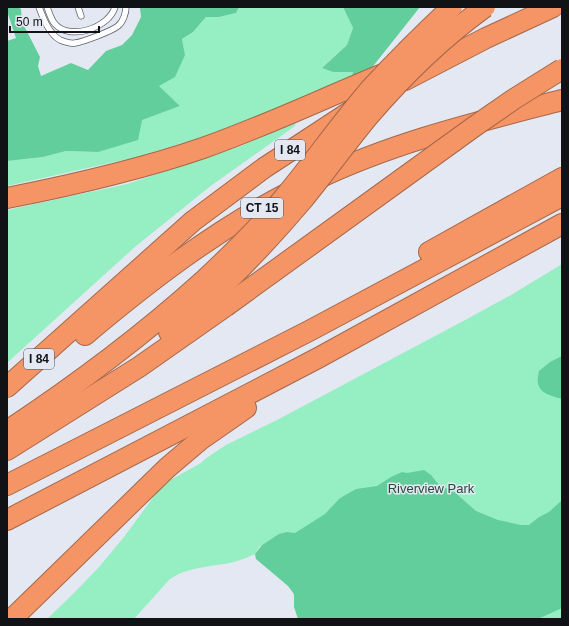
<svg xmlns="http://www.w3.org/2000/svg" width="569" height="626" font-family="Arial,sans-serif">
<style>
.green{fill:#95efc2}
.forest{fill:#62ce9b}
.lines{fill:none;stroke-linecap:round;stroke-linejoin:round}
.service-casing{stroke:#5f636b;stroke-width:7}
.motorway-casing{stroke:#a56749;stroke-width:22}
.service{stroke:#fff;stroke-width:5.5}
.motorway{stroke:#f59565;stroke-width:20}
.motorway-bridge-casing{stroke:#a56749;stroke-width:22;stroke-linecap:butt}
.motorway-bridge{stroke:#f59565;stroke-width:20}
.labels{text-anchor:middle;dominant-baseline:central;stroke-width:3;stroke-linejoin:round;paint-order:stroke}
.shield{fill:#e4e8f2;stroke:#505258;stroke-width:1}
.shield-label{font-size:12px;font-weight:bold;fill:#111216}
.park-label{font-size:13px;fill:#1e4b36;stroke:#e4e8f2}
</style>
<rect width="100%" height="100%" fill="#e4e8f2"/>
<g class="green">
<polygon points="239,7 343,7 353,28 347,45 322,68 333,72 354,72 352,77 250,121 189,141 137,157 7,186 7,161 43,157 66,151 98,152 141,120 180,106 159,86 185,55 182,39 193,32 206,17 219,17 236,13"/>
<polygon points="296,121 295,126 212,185 136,246 8,362 7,361 7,210 127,184 241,146"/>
<path d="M562,264V619H303L272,539L259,547L255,554C248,557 241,560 234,562C213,567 187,566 169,580L134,619H47L73,594L99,567L124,537L163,484L201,463L205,459L226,445L277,420L467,319L511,295Z"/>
</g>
<g class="forest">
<polygon points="7,7 18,7 21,9 22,22 40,57 38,66 41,76 71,63 88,70 106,51 122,45 132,35 141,17 140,8 137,7 239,7 236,13 219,17 206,17 193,32 182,39 185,55 175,77 159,86 180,106 142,120 138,140 98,152 66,151 43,157 7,161 7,41 16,38 7,11"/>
<polygon points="343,7 420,7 370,70 352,77 353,72 333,72 322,68 347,45 353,28"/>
<path d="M562,356V399C544,394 534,391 539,371L550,362Z"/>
<polygon points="424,470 431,475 439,485 443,488 451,489 476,511 498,520 521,525 529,525 539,517 549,512 562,500 562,608 538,619 298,619 294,607 294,594 288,586 256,559 255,554 262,545 279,534 287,532 295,533 325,514 339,499 347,494 356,489 377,486 391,477 402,472 407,473"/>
</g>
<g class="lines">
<defs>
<g id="service">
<path d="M39,7C43,18 49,34 60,40C65,42 70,44 75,43C83,42 112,31 118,26C123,22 126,13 126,7"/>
<path d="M47,7C49,12 51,20 55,24C70,41 109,28 115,7"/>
<polyline points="78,7 81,16"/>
</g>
<g id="motorway">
<polyline points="405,80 486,38 553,7"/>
<path d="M315,180C394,142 478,122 562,100"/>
<path d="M7,198C73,185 139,170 203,148C266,126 326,97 388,72"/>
<polyline points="429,252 562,178"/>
<polyline points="169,332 214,294"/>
<path d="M85,335C148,282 213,232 286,194"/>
<polyline points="7,387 193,221 264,168 351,111"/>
<path d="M7,431C75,386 141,337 202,282"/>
<polyline points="7,450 139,367 226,306"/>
<polyline points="7,485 309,331 562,196"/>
<polyline points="7,520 318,358 562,224"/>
<polyline points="12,619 167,468 200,440 246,408"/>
</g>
</defs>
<use href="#service" class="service-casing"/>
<use href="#motorway" class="motorway-casing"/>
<use href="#service" class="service"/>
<use href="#motorway" class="motorway"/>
<defs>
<g id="motorway-bridge">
<path d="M202,282C232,254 261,226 286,195C315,160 341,123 371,88C397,60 424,33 452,7"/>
<path d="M214,294C245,265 274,234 302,201C324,174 345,145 368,117C403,76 441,39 485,7"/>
<polyline points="226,306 475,126 514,99 562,69"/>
</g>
</defs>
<use href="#motorway-bridge" class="motorway-bridge-casing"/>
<use href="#motorway-bridge" class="motorway-bridge"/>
</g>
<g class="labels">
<g class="shield">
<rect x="275" y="140" width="30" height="20" rx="3"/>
<rect x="241" y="198" width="42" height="20" rx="3"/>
<rect x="24" y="349" width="30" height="20" rx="3"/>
</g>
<g class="shield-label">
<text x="290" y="150">I 84</text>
<text x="262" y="208">CT 15</text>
<text x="39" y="359">I 84</text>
</g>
<g class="park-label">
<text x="431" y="488">Riverview Park</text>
</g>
</g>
<rect width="569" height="626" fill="none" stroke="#111216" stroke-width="16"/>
<path d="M10 26v6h89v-6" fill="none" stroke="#111216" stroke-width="2"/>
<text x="16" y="26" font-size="12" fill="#111216" stroke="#e4e8f2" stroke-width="3" paint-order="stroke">50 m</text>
</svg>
